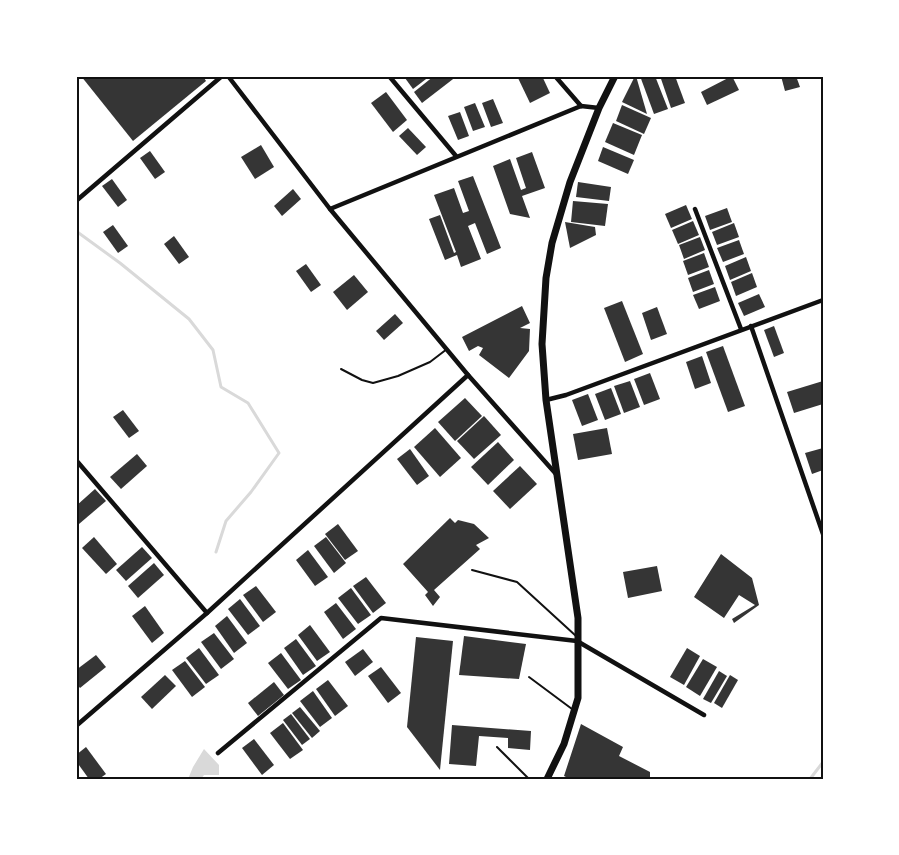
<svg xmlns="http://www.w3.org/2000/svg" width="899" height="855" font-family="Roboto,sans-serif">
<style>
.water{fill:#d9d9d9}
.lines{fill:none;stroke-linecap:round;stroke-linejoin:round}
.stream{stroke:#d9d9d9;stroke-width:3}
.building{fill:#353535}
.service{stroke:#111;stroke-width:2}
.minor{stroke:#111;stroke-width:4.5}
.primary{stroke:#111;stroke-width:7}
.neatline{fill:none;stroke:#111;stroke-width:2}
</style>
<rect width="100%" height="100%" fill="#fff"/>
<polygon class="water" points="204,749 219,765 219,775 204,775 201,779 188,779 193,767"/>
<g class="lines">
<g class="stream">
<polyline points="76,231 120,263 189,319 213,350 221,387 248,403 279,453 251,492 226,521 216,552"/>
<polyline points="810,779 823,762"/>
</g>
</g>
<g class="building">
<polygon points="81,76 203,76 206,81 133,141"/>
<polygon points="407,76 430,76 413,89 405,78"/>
<polygon points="434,76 457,76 422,103 414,92"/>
<polygon points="523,76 542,76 550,93 530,103 518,78"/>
<polygon points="635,76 636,76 647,114 622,102"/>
<polygon points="640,76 655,76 668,109 654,114"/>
<polygon points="660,76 675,76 685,103 671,108"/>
<polygon points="732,76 739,90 707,105 701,92"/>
<polygon points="781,76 796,76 800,87 785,91"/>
<polygon points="386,92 407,120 393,132 371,103"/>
<polygon points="493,99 503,123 491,127 482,103"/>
<polygon points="475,103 485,127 473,131 464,107"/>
<polygon points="622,105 651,118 644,134 616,121"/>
<polygon points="460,112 469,136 458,140 448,116"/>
<polygon points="613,123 642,135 634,155 605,142"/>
<polygon points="408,128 426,147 417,155 399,136"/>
<polygon points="261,145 274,167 255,179 241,157"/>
<polygon points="603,147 634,160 628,174 598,161"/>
<polygon points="150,151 165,172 155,179 140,158"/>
<polygon points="532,152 545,188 522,196 530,218 510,214 493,166 510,159 521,190 526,188 516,158"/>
<polygon points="473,176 501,248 487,254 475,223 468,226 481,259 461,267 457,255 445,260 429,219 440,215 454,253 456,252 434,195 454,188 463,213 469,211 458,181"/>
<polygon points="112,179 127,200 118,207 102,186"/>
<polygon points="578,182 611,187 609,201 576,197"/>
<polygon points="293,189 301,199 282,216 274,206"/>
<polygon points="573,201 608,204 605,226 571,222"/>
<polygon points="686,205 692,219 671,228 665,214"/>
<polygon points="727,208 732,222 710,230 705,216"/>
<polygon points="693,221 699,235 678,244 672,230"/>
<polygon points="565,222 595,227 596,235 570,248"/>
<polygon points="734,223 739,237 717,245 712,232"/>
<polygon points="113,225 128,246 118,253 103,232"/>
<polygon points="174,236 189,257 179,264 164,244"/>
<polygon points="700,237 705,250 684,259 679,245"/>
<polygon points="739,240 744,254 723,262 717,248"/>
<polygon points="704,253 709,267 688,275 683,261"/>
<polygon points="746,257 751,271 730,280 725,266"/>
<polygon points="306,264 321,285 311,292 296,271"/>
<polygon points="709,270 714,284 693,292 688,278"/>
<polygon points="752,273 757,287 736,296 731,282"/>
<polygon points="354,275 368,292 347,310 333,292"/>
<polygon points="715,287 720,301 699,309 693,295"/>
<polygon points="759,294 765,307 744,316 738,303"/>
<polygon points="622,301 643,354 625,362 604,308"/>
<polygon points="522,306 530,323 520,328 530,329 529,351 509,378 479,355 483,348 478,346 469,351 462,337"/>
<polygon points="657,307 667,334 651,340 642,313"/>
<polygon points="395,314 403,323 384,340 376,331"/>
<polygon points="774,326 784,353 774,357 764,330"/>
<polygon points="723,346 745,406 728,412 706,352"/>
<polygon points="702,356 711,383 695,389 686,362"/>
<polygon points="650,373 660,399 644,405 634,379"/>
<polygon points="630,381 640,407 624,413 614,386"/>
<polygon points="823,381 823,404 794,413 787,392"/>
<polygon points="611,388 621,414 605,420 595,394"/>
<polygon points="588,394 598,420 582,426 572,400"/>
<polygon points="465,398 482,416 455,441 438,422"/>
<polygon points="123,410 139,431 129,438 113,417"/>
<polygon points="484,416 501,435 474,459 457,441"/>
<polygon points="435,428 461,458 440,477 414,447"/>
<polygon points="607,428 612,454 578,460 573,434"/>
<polygon points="498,442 514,460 488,485 471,467"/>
<polygon points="823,448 823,470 812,474 805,453"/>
<polygon points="410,449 429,476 417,485 397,459"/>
<polygon points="137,454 147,466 121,489 110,477"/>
<polygon points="520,466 537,484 510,509 493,491"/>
<polygon points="95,489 106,501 79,524 76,520 76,506"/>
<polygon points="450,518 455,523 458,520 474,524 489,538 476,545 480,549 434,590 440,597 433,606 425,595 428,592 403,564"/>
<polygon points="338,524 358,551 345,560 325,534"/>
<polygon points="94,537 117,564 106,574 82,548"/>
<polygon points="326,537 346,563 334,573 314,546"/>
<polygon points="142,547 152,558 126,581 116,570"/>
<polygon points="308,550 328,577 315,586 296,560"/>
<polygon points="721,554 752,578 759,605 734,623 732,619 755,605 739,595 724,618 694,597"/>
<polygon points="154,563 164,575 138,598 128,586"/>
<polygon points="657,566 662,591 628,598 623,572"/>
<polygon points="366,577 386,603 373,613 353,586"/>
<polygon points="256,586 276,612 263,622 243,595"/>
<polygon points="351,588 371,615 358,624 338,598"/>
<polygon points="240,599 260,626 248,635 228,609"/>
<polygon points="336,603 356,629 343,639 324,612"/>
<polygon points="145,606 164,633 152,643 132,616"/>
<polygon points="227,616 247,643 234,653 215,626"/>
<polygon points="310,625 330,652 317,661 298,635"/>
<polygon points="214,633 234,659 221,669 201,642"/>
<polygon points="464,636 526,644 519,679 459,675"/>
<polygon points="416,637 453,641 440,770 407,727"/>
<polygon points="296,639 316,666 303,675 284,648"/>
<polygon points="199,648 219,675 206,684 186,658"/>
<polygon points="687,648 700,656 684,685 670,677"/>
<polygon points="363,649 373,662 355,676 345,662"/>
<polygon points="281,653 301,680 288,689 268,663"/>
<polygon points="96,655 106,667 80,688 76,683 76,670"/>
<polygon points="703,659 717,667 700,696 686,687"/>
<polygon points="185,661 205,687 192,697 172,670"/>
<polygon points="381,667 401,693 388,703 368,676"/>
<polygon points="719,671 727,676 711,703 703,699"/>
<polygon points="165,675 176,686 152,709 141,697"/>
<polygon points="730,675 738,680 722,708 714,703"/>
<polygon points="328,680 348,706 335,716 316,689"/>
<polygon points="274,682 284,695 258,716 248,703"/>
<polygon points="313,691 332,718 320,727 300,701"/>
<polygon points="300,707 320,731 312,738 292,713"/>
<polygon points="291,714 310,739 302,745 283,720"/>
<polygon points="283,723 303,750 290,759 270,733"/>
<polygon points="581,724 623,747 619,756 650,772 650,779 570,779 564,776"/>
<polygon points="452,725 531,731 530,750 508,748 508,738 479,736 476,766 449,764"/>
<polygon points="254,739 274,765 262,775 242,748"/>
<polygon points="86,747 106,774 99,779 89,779 76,761 76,755"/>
</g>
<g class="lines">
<g class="service">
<polyline points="341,369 362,380 373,383 398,376 430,362 447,349"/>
<polyline points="472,570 517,582 576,636"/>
<polyline points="529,677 572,709"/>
<polyline points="497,747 529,779"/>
</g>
<g class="minor">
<polyline points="228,76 330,209 468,375 556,474"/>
<polyline points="389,76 456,156"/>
<polyline points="555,76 581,106"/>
<polyline points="76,201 222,76"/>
<polyline points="330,209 581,106 599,108"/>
<polyline points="695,209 741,329"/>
<polyline points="751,326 823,534"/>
<polyline points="546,400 566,395 823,300"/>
<polyline points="76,460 207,613"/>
<polyline points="76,726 207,613 468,375"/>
<polyline points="218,753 381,618 577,641 704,715"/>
</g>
<polyline class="primary" points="547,779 564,744 578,698 578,618 546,400 542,344 546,278 552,243 570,182 599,108 615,76"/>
</g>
<rect width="899" height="855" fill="none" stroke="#ffffff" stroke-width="155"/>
<rect x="78" y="78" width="744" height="700" class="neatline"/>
</svg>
